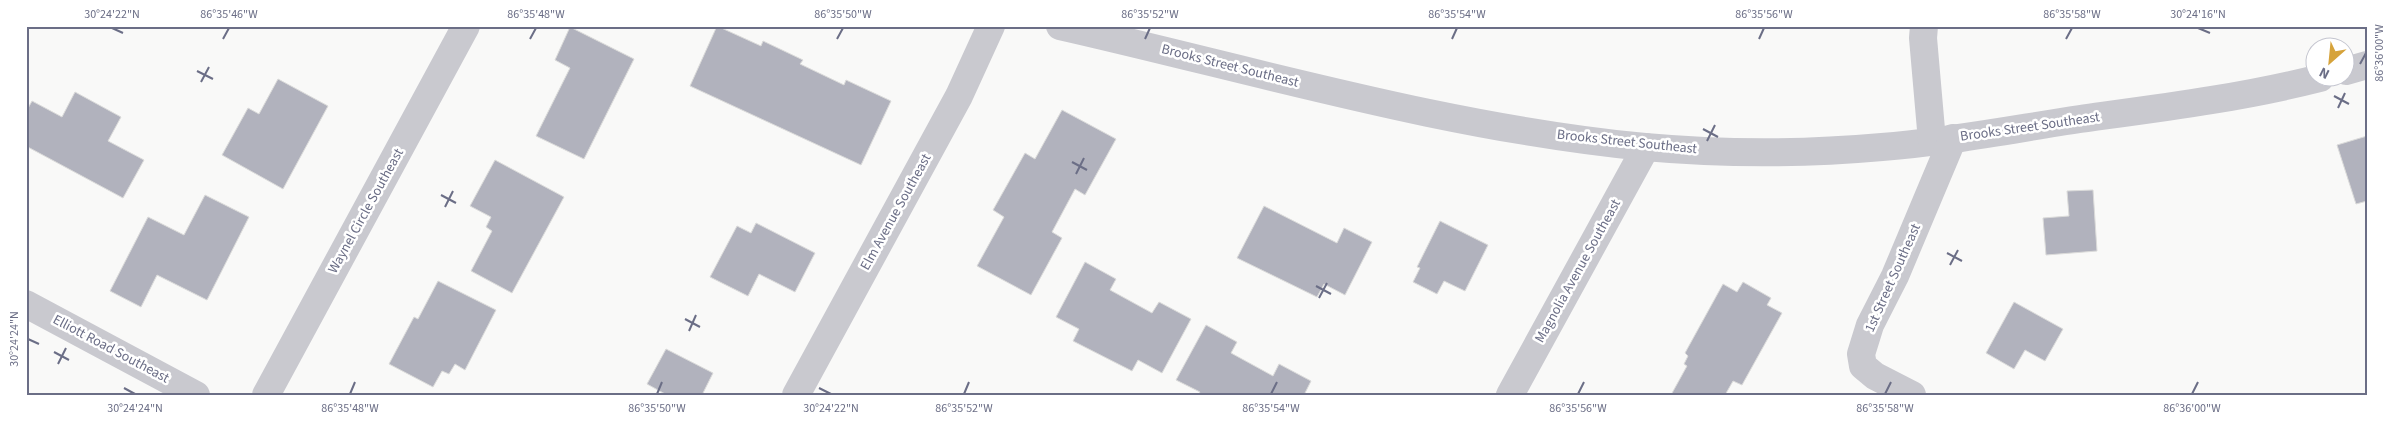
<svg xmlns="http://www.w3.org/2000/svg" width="2393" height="421" font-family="'Source Sans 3',sans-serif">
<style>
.building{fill:#b1b2bd;stroke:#dbdbda}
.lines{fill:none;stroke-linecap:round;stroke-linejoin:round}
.minor{stroke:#c9c9cf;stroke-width:28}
.ticks{fill:none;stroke:#6b6e86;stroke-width:2}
.labels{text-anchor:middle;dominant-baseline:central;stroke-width:5;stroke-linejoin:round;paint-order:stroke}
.street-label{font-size:14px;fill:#6b6e86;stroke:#fff}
.neatline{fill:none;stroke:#6b6e86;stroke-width:2}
.ticks-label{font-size:12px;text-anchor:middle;fill:#6b6e86}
</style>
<rect width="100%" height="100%" fill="#f9f9f8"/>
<g class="building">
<polygon points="717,26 761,46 763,41 803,60 800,64 844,85 846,80 891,101 861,165 690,86"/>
<polygon points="570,27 634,59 584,159 536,136 570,68 555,60"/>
<polygon points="278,79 328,106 283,189 222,155 248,108 259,114"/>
<polygon points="75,92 121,117 108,141 144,160 123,198 26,146 26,112 32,101 62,117"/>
<polygon points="1062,110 1116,139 1085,195 1075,189 1052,232 1062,238 1031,295 977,266 1004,217 993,210 1025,153 1035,159"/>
<polygon points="2367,136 2367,201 2356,204 2337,145"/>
<polygon points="495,160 564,197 512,293 471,271 492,231 486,227 491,217 470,206"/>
<polygon points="2093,190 2097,251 2046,255 2043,218 2069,216 2067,191"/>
<polygon points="205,195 249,217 207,300 157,275 141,307 110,291 148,217 184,235"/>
<polygon points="1264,206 1337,243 1344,228 1372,242 1345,295 1324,284 1317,297 1237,258"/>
<polygon points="1440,221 1488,245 1465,291 1444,281 1437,294 1413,282 1420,268 1417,267"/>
<polygon points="756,223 815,253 795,292 759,274 748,296 710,277 737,226 751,233"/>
<polygon points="1085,262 1116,279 1110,290 1152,313 1159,302 1191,319 1162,373 1138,360 1132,371 1073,341 1079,329 1056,317"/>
<polygon points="438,281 496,310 465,370 455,364 449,374 442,371 433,387 389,364 414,317 418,319"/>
<polygon points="1743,282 1771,298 1767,305 1782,313 1742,385 1733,381 1725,395 1671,395 1687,366 1684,364 1688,356 1685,353 1723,284 1737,292"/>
<polygon points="2014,302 2063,329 2045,361 2025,350 2014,369 1986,353"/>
<polygon points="1206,325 1237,342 1231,353 1273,376 1279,364 1311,381 1304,395 1198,395 1200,392 1176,380"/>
<polygon points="666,349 713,373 702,395 667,395 647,384"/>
</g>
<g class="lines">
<g class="minor">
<path d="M1060,26C1254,70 1447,128 1645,147C1723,154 1804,154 1882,147C1948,142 2014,129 2080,119C2160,108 2241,98 2320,78"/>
<polyline points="1924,26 1923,38 1932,141"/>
<polyline points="2346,71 2367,65"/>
<polyline points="26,304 196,395"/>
<polyline points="266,395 466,26"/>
<polyline points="796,395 959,96 991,26"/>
<polyline points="1510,395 1646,147"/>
<polyline points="1912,395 1875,376 1863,366 1861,354 1870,325 1895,276 1953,138"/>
</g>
</g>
<path class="ticks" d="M112,28L123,33M2198,28L2210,33M223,39L229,28M530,39L536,28M837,39L843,28M1145,39L1150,28M1452,39L1457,28M1759,39L1764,28M2066,39L2072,28M2360,64L2366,53M197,71L213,79M201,82L209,67M2334,96L2349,104M2338,108L2345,93M1703,129L1718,137M1707,141L1715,125M1072,162L1087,170M1076,174L1084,158M441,195L456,203M445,207L453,191M1947,253L1962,261M1950,265L1958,250M1316,286L1331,294M1319,298L1327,283M685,319L700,327M689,331L696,315M28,339L39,344M54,352L69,360M58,364L66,348M124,388L135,394M819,388L831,394M350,394L355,382M657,394L662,382M964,394L969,382M1271,394L1277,382M1578,394L1584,382M1885,394L1891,382M2192,394L2198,382"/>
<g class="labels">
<g class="street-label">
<text transform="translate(1230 66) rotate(14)">Brooks Street Southeast</text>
<text transform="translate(2030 127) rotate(-8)">Brooks Street Southeast</text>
<text transform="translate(1627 142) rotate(6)">Brooks Street Southeast</text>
<text transform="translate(366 211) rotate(-61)">Waynel Circle Southeast</text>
<text transform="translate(896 212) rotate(-61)">Elm Avenue Southeast</text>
<text transform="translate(1578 271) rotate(-61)">Magnolia Avenue Southeast</text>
<text transform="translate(1893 278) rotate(-66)">1st Street Southeast</text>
<text transform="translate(111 349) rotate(28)">Elliott Road Southeast</text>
</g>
</g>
<rect width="2393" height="421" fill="none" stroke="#ffffff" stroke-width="55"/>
<g transform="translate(2330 62) rotate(207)"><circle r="24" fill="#ffffff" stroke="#c4c5cf"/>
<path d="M0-4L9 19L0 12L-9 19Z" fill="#d6a33b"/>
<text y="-8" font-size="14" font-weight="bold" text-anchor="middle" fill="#6b6e86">N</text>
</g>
<rect x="28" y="28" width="2338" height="366" class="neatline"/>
<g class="ticks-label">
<text x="112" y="18">30°24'22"N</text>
<text x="229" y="18">86°35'46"W</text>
<text x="536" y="18">86°35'48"W</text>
<text x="843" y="18">86°35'50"W</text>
<text x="1150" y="18">86°35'52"W</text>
<text x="1457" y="18">86°35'54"W</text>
<text x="1764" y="18">86°35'56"W</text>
<text x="2072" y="18">86°35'58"W</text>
<text x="2198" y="18">30°24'16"N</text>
<text transform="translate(2379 53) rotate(-90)" y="4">86°36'00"W</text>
<text transform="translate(14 339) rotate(-90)" y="4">30°24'24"N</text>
<text x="135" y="412">30°24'24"N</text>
<text x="350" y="412">86°35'48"W</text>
<text x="657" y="412">86°35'50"W</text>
<text x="831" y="412">30°24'22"N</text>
<text x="964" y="412">86°35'52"W</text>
<text x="1271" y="412">86°35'54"W</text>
<text x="1578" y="412">86°35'56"W</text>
<text x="1885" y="412">86°35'58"W</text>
<text x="2192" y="412">86°36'00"W</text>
</g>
</svg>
